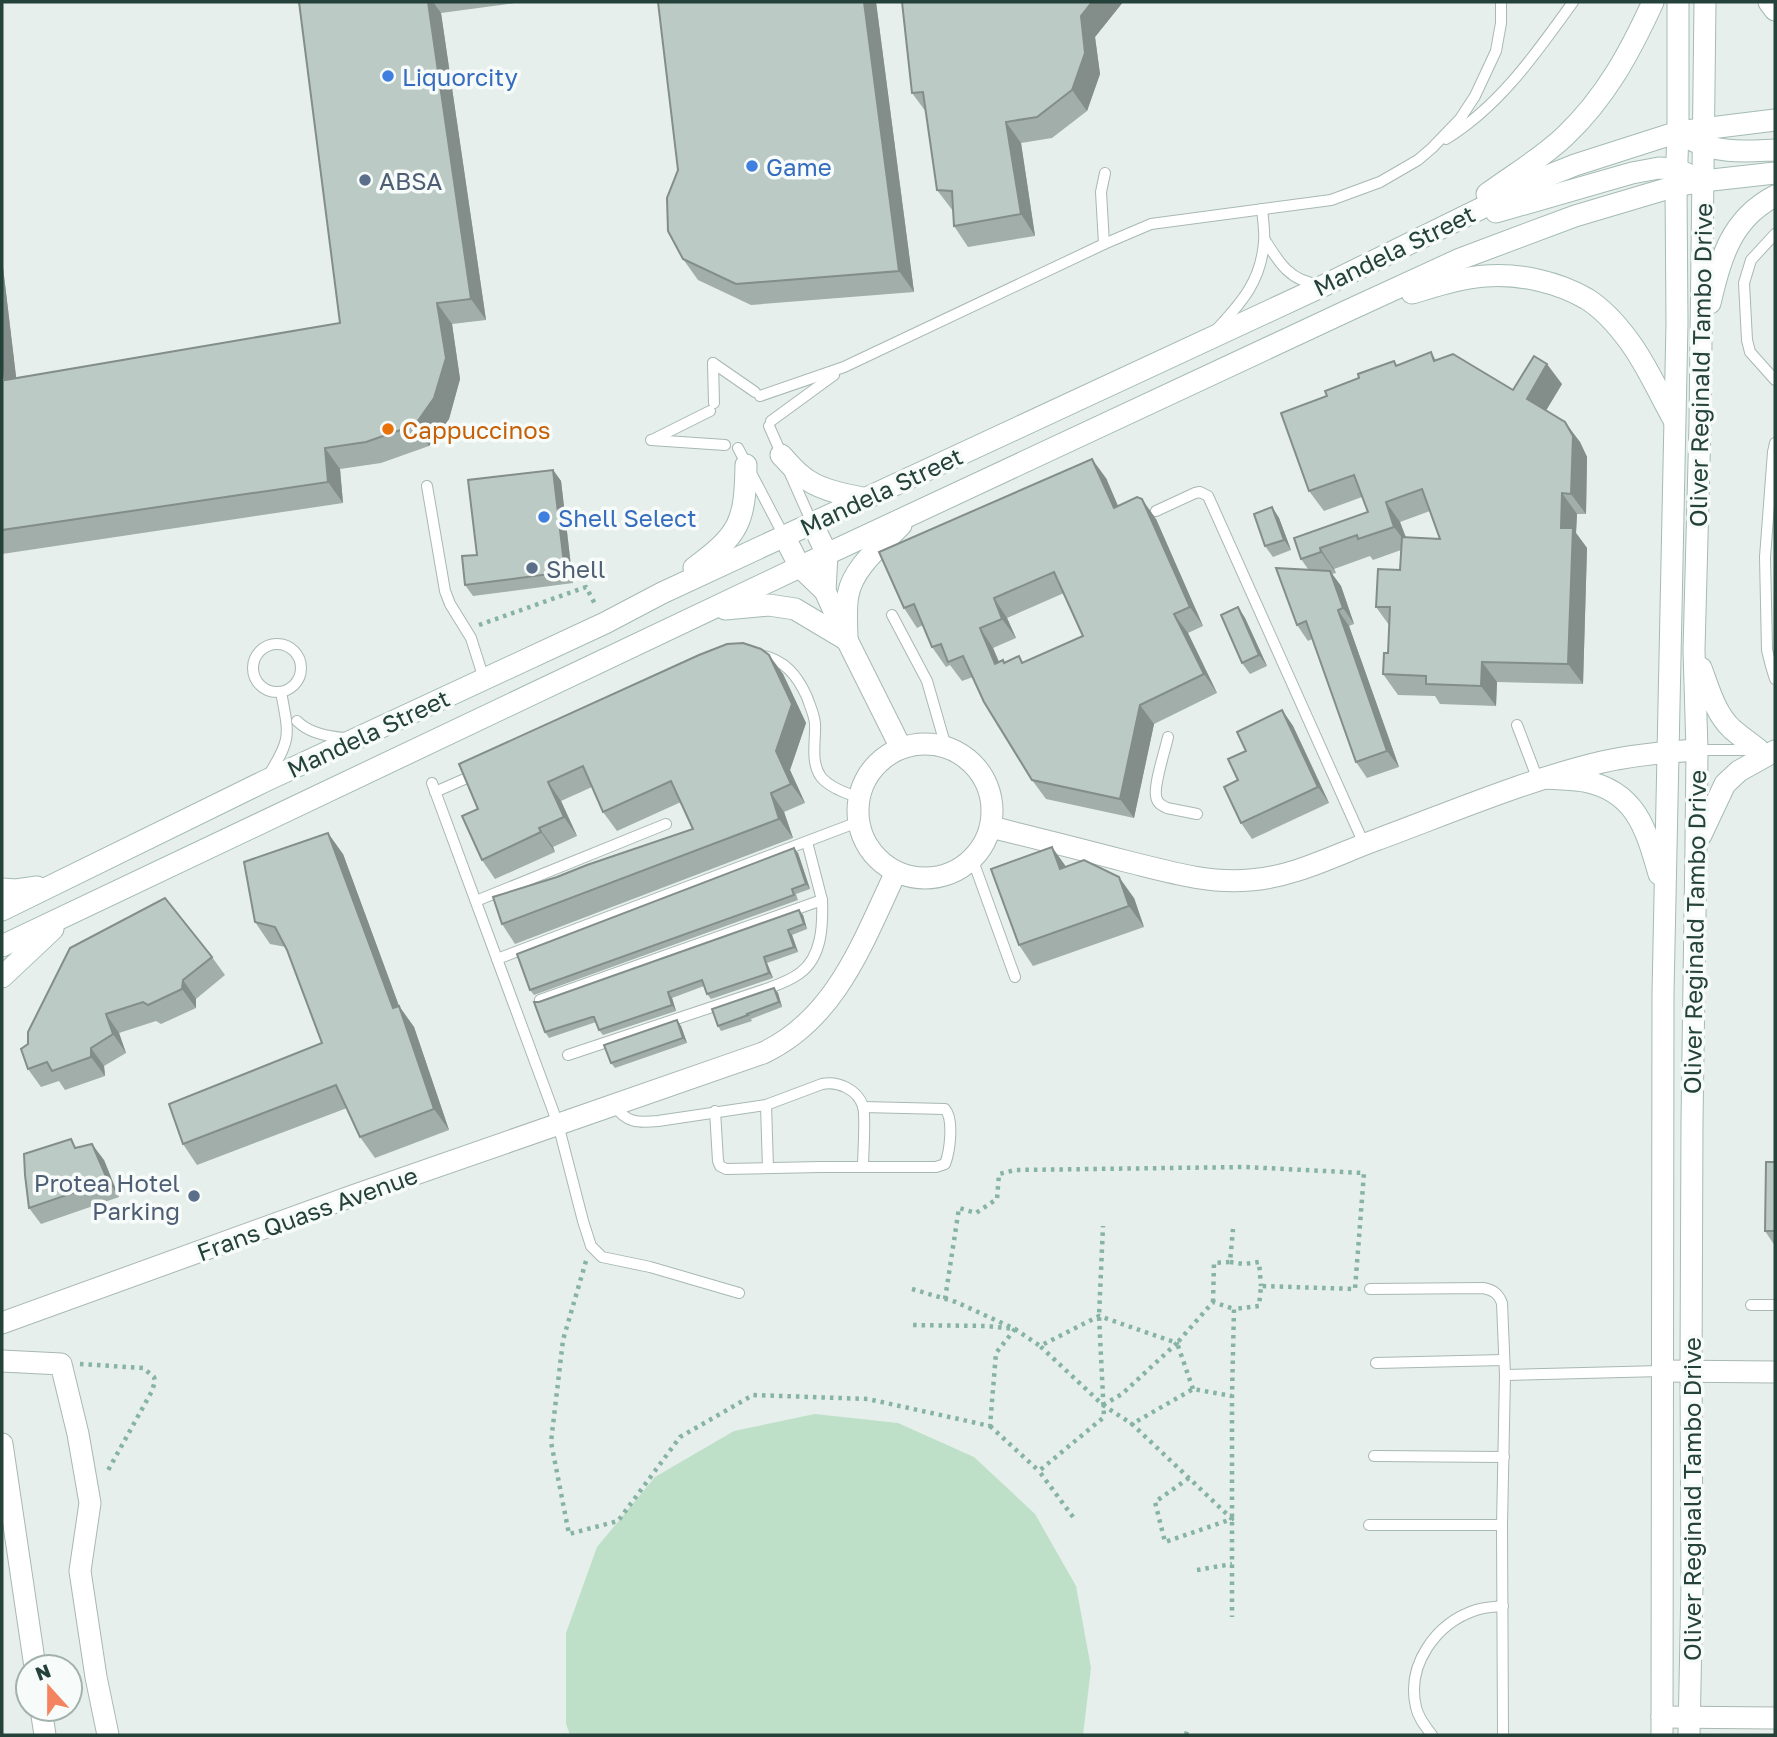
<svg xmlns="http://www.w3.org/2000/svg" width="1777" height="1737" font-family="'Golos Text',sans-serif">
<style>
.grass{fill:#bfe0c8}
.lines{fill:none;stroke-linecap:round;stroke-linejoin:round}
.lane-casing{stroke:#a8b8b2;stroke-width:12}
.street-casing{stroke:#a8b8b2;stroke-width:23}
.secondary-casing{stroke:#a4bbb3;stroke-width:23}
.path{stroke:#86b3a5;stroke-width:4.5;stroke-dasharray:3.5 5;stroke-linecap:butt}
.lane{stroke:#fff;stroke-width:10}
.street{stroke:#fff;stroke-width:21}
.secondary{stroke:#fff;stroke-width:21}
.wall{fill:#a1aea9;fill-rule:evenodd}
.shaded-wall{fill:#838d89}
.building{fill:#bbcac4;stroke:#838d89;stroke-width:2;fill-rule:evenodd}
.shop-dot{fill:#3f7fe0;stroke:#f7fbf9;stroke-width:2.5}
.service-dot{fill:#5c6f8a;stroke:#f7fbf9;stroke-width:2.5}
.food-dot{fill:#e8710a;stroke:#f7fbf9;stroke-width:2.5}
.labels{text-anchor:middle;dominant-baseline:central;stroke-width:7;stroke-linejoin:round;paint-order:stroke}
.shop-label{font-size:24px;fill:#366cbe;stroke:#f7fbf9;text-anchor:start}
.service-label{font-size:24px;fill:#4e5e75;stroke:#f7fbf9;text-anchor:start}
.street-label{font-size:24px;fill:#24423a;stroke:#f7fbf9}
.food-label{font-size:24px;fill:#c56008;stroke:#f7fbf9;text-anchor:start}
</style>
<rect width="100%" height="100%" fill="#e6efeb"/>
<polygon class="grass" points="815,1414 898,1423 974,1457 1035,1514 1076,1586 1091,1668 1083,1735 570,1735 566,1724 566,1633 597,1547 655,1477 734,1431"/>
<g class="lines">
<defs>
<g id="lane">
<path d="M1446,139C1500,106 1537,52 1573,2"/>
<polyline points="1775,234 1751,260 1744,283 1747,340 1750,352 1775,380"/>
<path d="M1265,240C1279,263 1291,282 1319,284"/>
<polyline points="1104,244 1101,192 1105,173"/>
<path d="M1218,328C1243,301 1261,280 1264,242C1265,232 1263,220 1262,209"/>
<polyline points="713,363 755,392"/>
<polyline points="713,363 714,403"/>
<polyline points="760,396 844,367 1104,244 1151,224 1331,200 1380,182 1418,160 1432,148 1460,119 1475,96 1496,51 1501,23 1501,2"/>
<polyline points="771,421 834,375"/>
<polyline points="769,426 812,523"/>
<polyline points="654,439 710,411"/>
<polyline points="651,440 725,445"/>
<polyline points="1775,443 1773,452 1765,557 1767,650 1771,666 1775,679"/>
<polyline points="738,448 784,536"/>
<polyline points="427,486 445,591 450,604 471,638 484,679"/>
<polyline points="1156,511 1195,493 1200,492 1208,496 1364,844"/>
<polyline points="892,615 927,681 946,747"/>
<circle cx="277" cy="668" r="24"/>
<path d="M760,655C785,660 797,675 807,697C810,706 814,714 815,723C816,740 810,762 821,777C830,788 847,793 859,798"/>
<path d="M297,721C310,734 329,737 346,738"/>
<polyline points="1517,725 1538,780"/>
<path d="M1168,737C1165,751 1154,783 1156,796C1157,803 1161,805 1167,808L1197,814"/>
<polyline points="1697,750 1753,750"/>
<path d="M268,776C292,738 289,735 281,692"/>
<polyline points="432,783 558,1124 583,1221 591,1246 602,1257 650,1267 739,1293"/>
<polyline points="435,792 476,774"/>
<polyline points="972,858 1015,977"/>
<polyline points="476,901 666,824"/>
<polyline points="497,959 858,822"/>
<polyline points="540,1000 822,900 807,842"/>
<path d="M568,1055L769,988C780,984 791,980 800,973C822,957 823,925 822,900"/>
<path d="M614,1105C626,1123 638,1123 658,1121L766,1105L822,1084C838,1081 857,1089 863,1106C866,1116 863,1154 863,1167"/>
<polyline points="766,1105 768,1168"/>
<path d="M715,1111L718,1161L720,1166L726,1169L820,1167H936L945,1164C950,1151 954,1119 945,1109L863,1107"/>
<path d="M1370,1289L1483,1288C1493,1290 1498,1293 1502,1303L1505,1375L1502,1525L1503,1735"/>
<polyline points="1751,1305 1775,1305"/>
<polyline points="1376,1363 1504,1360"/>
<polyline points="1505,1375 1662,1371"/>
<polyline points="1374,1456 1504,1457"/>
<polyline points="1369,1525 1502,1525"/>
<path d="M1432,1735C1426,1727 1418,1718 1416,1707C1406,1665 1436,1623 1476,1610C1485,1607 1494,1607 1503,1606"/>
</g>
<g id="street">
<polyline points="812,523 827,554 825,591"/>
<polyline points="784,536 800,567 825,591 847,640 901,748"/>
<circle cx="925" cy="811" r="67"/>
<path d="M991,827C1035,838 1080,849 1125,861C1166,871 1208,884 1250,880C1294,877 1335,855 1376,840C1449,813 1526,780 1602,762C1633,755 1665,752 1697,750"/>
<path d="M2,1323L355,1195L763,1053C837,1018 863,941 896,872"/>
<polyline points="2,1361 61,1364 78,1434 90,1503 80,1571 96,1677 108,1735"/>
<polyline points="1662,1371 1775,1372"/>
<polyline points="2,1444 35,1667"/>
<polyline points="41,1709 45,1735"/>
<polyline points="1662,1717 1775,1718"/>
</g>
<g id="secondary">
<polyline points="1769,2 1775,10"/>
<path d="M1692,140C1718,154 1746,151 1775,150"/>
<path d="M1487,194C1513,175 1542,158 1565,136C1606,97 1630,52 1653,2"/>
<polyline points="1496,212 1632,173 1659,168 1677,169 1687,174"/>
<path d="M1412,293C1436,286 1460,278 1485,276C1518,273 1558,282 1587,299C1603,309 1618,326 1629,341C1647,365 1659,394 1674,420"/>
<path d="M1710,303C1721,257 1731,219 1775,196"/>
<path d="M781,455C788,462 794,470 802,476C820,491 845,494 867,499"/>
<path d="M694,568C740,534 745,522 746,465"/>
<polyline points="725,609 769,605 795,609 847,640"/>
<path d="M847,640C847,625 845,610 848,595C853,567 882,545 901,525"/>
<path d="M1701,668C1709,689 1715,713 1732,729C1740,736 1750,743 1759,750"/>
<path d="M1545,778C1558,779 1571,779 1584,781C1636,791 1646,829 1659,874"/>
<polyline points="1701,835 1725,784 1739,771 1775,751"/>
<polyline points="2,889 16,890 37,887"/>
<polyline points="2,910 265,781 605,623 662,593 1325,285 1545,177 1575,165 1678,132 1775,120"/>
<polyline points="2,946 827,554 1347,311 1460,259 1575,216 1676,186 1703,181 1775,173"/>
<polyline points="2,977 53,929"/>
<polyline points="1662,1735 1663,993 1677,323 1676,186 1678,132 1678,2"/>
<polyline points="1689,1735 1692,1584 1691,1371 1692,1122 1696,846 1697,750 1694,650 1700,425 1705,2"/>
</g>
</defs>
<use href="#lane" class="lane-casing"/>
<use href="#street" class="street-casing"/>
<use href="#secondary" class="secondary-casing"/>
<g class="path">
<polyline points="479,625 586,587 596,606"/>
<polyline points="586,1261 563,1340 551,1442 569,1534 618,1521 680,1437 753,1395 868,1399 990,1426 996,1353 1015,1329 987,1326 909,1325"/>
<polyline points="1230,1262 1244,1264 1259,1262 1261,1286"/>
<polyline points="912,1289 956,1302 1015,1329 1040,1346"/>
<polyline points="945,1299 959,1208 976,1213 997,1199 999,1174 1015,1170 1245,1167 1364,1173 1355,1289 1261,1286 1259,1306 1234,1309 1232,1396 1232,1617"/>
<polyline points="1213,1302 1214,1263 1230,1262 1233,1229"/>
<polyline points="80,1364 143,1368 154,1377 155,1381 152,1391 106,1474"/>
<polyline points="1193,1389 1177,1343 1213,1302 1234,1309"/>
<polyline points="1103,1405 1122,1394 1177,1343 1099,1316 1040,1346 1103,1405 1132,1424"/>
<polyline points="990,1426 1039,1471"/>
<polyline points="1189,1478 1155,1502 1165,1542 1232,1519 1132,1424 1193,1389 1232,1396"/>
<polyline points="1073,1517 1039,1471 1104,1417 1099,1316 1103,1226"/>
<polyline points="1197,1570 1232,1564"/>
<polyline points="1186,1735 1188,1727"/>
</g>
<use href="#lane" class="lane"/>
<use href="#street" class="street"/>
<use href="#secondary" class="secondary"/>
</g>
<g class="wall">
<polygon points="299,2 522,2 441,13 486,320 452,324 460,379 449,419 429,446 381,463 340,469 343,503 2,554 2,259 16,378 340,323"/>
<polygon points="876,2 914,292 751,305 698,280 683,259"/>
<polygon points="902,2 1123,2 1095,37 1100,74 1087,111 1052,138 1021,143 1035,236 968,247 954,226 953,211 937,190 926,112 912,93"/>
<path d="M1431,352L1436,360L1513,390L1562,384L1546,410L1580,442L1587,457L1586,514H1577L1576,533L1587,548L1583,684L1497,682L1496,706L1440,704L1435,696L1398,695L1383,674L1388,653L1389,625L1376,607L1400,570L1401,550L1373,560L1370,556L1334,569L1336,573L1332,574L1341,586L1354,624L1349,626L1399,767L1367,778L1356,762L1312,639L1308,641L1297,625L1308,569L1301,559L1368,512L1362,497L1324,511L1309,491L1327,396L1394,361L1397,365ZM1430,511L1440,539L1406,537L1400,522Z"/>
<polygon points="553,470 561,481 573,583 473,596 465,585 477,555"/>
<path d="M1106,478L1118,506L1156,519L1203,626L1188,633L1217,693L1154,724L1134,818L1046,799L1032,780L973,677L962,681L950,665L946,667L932,647L923,625L917,628L904,608ZM1064,593L1083,636L1023,663L999,662L993,648L1016,638L1007,618Z"/>
<polygon points="1272,507 1279,518 1291,550 1273,557 1265,546"/>
<polygon points="1238,607 1245,618 1267,666 1250,674 1242,663"/>
<polygon points="769,655 783,674 806,723 790,770 805,803 784,812 793,838 515,944 502,924 557,877 693,829 681,802 617,831 603,812 592,787 561,801 577,836 553,847 555,852 495,879 482,860 478,809"/>
<polygon points="1282,710 1293,726 1329,803 1252,839 1241,823 1246,751"/>
<polygon points="798,853 810,889 796,894 798,900 534,995 530,990"/>
<polygon points="343,854 399,1006 414,1027 449,1130 375,1158 360,1137 347,1108 197,1165 183,1144 322,1043 286,947 270,944 255,922"/>
<polygon points="1066,867 1134,898 1144,927 1033,966 1019,945"/>
<polygon points="803,915 807,929 792,935 798,952 767,963 773,978 711,999 707,994 704,986 672,998 676,1011 603,1035 599,1030 596,1022 549,1038 545,1032 539,1002"/>
<polygon points="212,957 225,975 196,999 196,1008 161,1024 156,1021 119,1033 126,1053 104,1066 105,1076 65,1090 59,1081 41,1087 28,1069 28,1044"/>
<polygon points="774,988 778,993 782,1007 751,1019 752,1021 721,1031 718,1026"/>
<polygon points="681,1026 687,1043 615,1068 611,1063"/>
<polygon points="77,1147 104,1160 119,1197 41,1224 29,1208"/>
<polygon points="1775,1162 1775,1246 1765,1231"/>
</g>
<g class="shaded-wall">
<polygon points="428,2 433,2 441,13 486,320 471,299"/>
<polygon points="864,2 876,2 914,292 899,271"/>
<polygon points="1092,2 1123,2 1095,37 1100,74 1087,111 1072,90 1081,16"/>
<polygon points="1006,122 1021,143 1035,236 1021,214"/>
<polygon points="2,259 19,401 5,380 2,357"/>
<polygon points="437,303 452,324 460,379 449,419 429,446 415,425"/>
<polygon points="1547,364 1562,384 1541,419 1527,399"/>
<polygon points="1565,422 1580,442 1587,457 1586,514 1571,494"/>
<polygon points="325,448 340,469 343,503 328,482"/>
<polygon points="1092,459 1106,478 1127,527 1114,508"/>
<polygon points="553,470 561,481 573,583 565,572"/>
<polygon points="1562,493 1577,514 1576,533 1587,548 1583,684 1568,664 1561,528"/>
<polygon points="1142,499 1156,519 1203,626 1190,607"/>
<polygon points="1386,502 1400,522 1409,547 1394,527"/>
<polygon points="1272,507 1279,518 1291,550 1284,540"/>
<polygon points="1320,548 1334,569 1336,573 1321,552"/>
<polygon points="1330,571 1341,586 1354,624 1343,608"/>
<polygon points="994,598 1007,618 1016,638 1002,619"/>
<polygon points="1238,607 1245,618 1267,666 1259,655"/>
<polygon points="1338,610 1349,626 1399,767 1387,751"/>
<polygon points="1174,614 1188,633 1217,693 1204,674"/>
<polygon points="980,628 993,648 1008,683 995,664"/>
<polygon points="769,655 783,674 806,723 790,770 805,803 791,784 776,751"/>
<polygon points="1482,662 1497,682 1496,706 1481,686"/>
<polygon points="1140,705 1154,724 1134,818 1120,799"/>
<polygon points="1282,710 1293,726 1329,803 1318,787"/>
<polygon points="548,782 561,801 577,836 564,817"/>
<polygon points="771,793 784,812 793,838 779,819"/>
<polygon points="539,828 553,847 555,852 541,832"/>
<polygon points="328,833 343,854 399,1006 414,1027 449,1130 434,1109 393,1008"/>
<polygon points="1052,847 1067,868 1060,869"/>
<polygon points="794,848 798,853 810,889 806,884"/>
<polygon points="1119,877 1134,898 1144,927 1129,906"/>
<polygon points="799,910 803,915 807,929 804,924"/>
<polygon points="788,930 792,935 798,952 794,947"/>
<polygon points="764,957 767,963 773,978 769,973"/>
<polygon points="183,980 196,999 196,1008 182,989"/>
<polygon points="774,988 778,993 782,1007 779,1002"/>
<polygon points="668,992 672,998 676,1011 672,1005"/>
<polygon points="106,1014 119,1033 126,1053 113,1034"/>
<polygon points="677,1020 681,1026 687,1043 683,1038"/>
<polygon points="91,1048 104,1066 105,1076 91,1057"/>
<polygon points="92,1144 104,1160 119,1197 108,1181"/>
</g>
<g class="building">
<polygon points="299,2 428,2 471,299 437,303 446,358 434,398 415,425 366,442 325,448 328,482 2,530 2,357 5,380 340,323"/>
<polygon points="658,2 864,2 899,271 736,284 683,259 668,231 667,198 678,170"/>
<polygon points="902,2 1092,2 1081,16 1085,53 1072,90 1037,117 1006,122 1021,214 954,226 952,191 937,190 923,92 912,93"/>
<polygon points="1431,352 1434,361 1453,354 1513,390 1534,356 1547,364 1527,399 1565,422 1573,436 1571,494 1562,493 1561,528 1573,528 1568,664 1482,662 1481,686 1426,684 1426,676 1383,674 1384,653 1388,653 1390,607 1376,607 1378,569 1400,570 1402,537 1440,539 1422,489 1386,502 1394,527 1358,539 1357,535 1320,548 1321,552 1301,559 1294,538 1368,512 1354,475 1309,491 1281,413 1327,396 1325,391 1359,378 1358,374 1394,361 1396,366"/>
<path d="M1092,459L1114,508L1137,497L1142,499L1190,607L1174,614L1204,674L1140,705L1120,799L1032,780L984,702L963,656L948,662L941,644L932,647L914,604L904,608L879,552ZM1054,572L1083,636L1022,663L1019,656L1004,663L1003,660L995,664L980,628L1002,619L994,598Z"/>
<polygon points="553,470 565,572 465,585 462,556 477,555 468,480"/>
<polygon points="1272,507 1284,540 1265,546 1254,514"/>
<polygon points="1276,568 1330,571 1343,608 1338,610 1387,751 1356,762 1306,621 1297,625"/>
<polygon points="1238,607 1259,655 1242,663 1221,615"/>
<polygon points="743,643 761,649 769,655 792,704 776,751 791,784 771,793 779,819 502,924 493,897 557,877 587,865 693,829 671,781 603,812 583,766 548,782 564,817 539,828 541,832 482,860 462,816 478,809 459,764 699,655 727,644"/>
<polygon points="1282,710 1318,787 1241,823 1224,787 1238,780 1228,759 1246,751 1237,732"/>
<polygon points="328,833 393,1008 399,1006 434,1109 360,1137 336,1085 183,1144 169,1104 322,1043 287,950 275,927 255,922 244,862"/>
<polygon points="1052,847 1060,869 1084,860 1119,877 1129,906 1019,945 991,869"/>
<polygon points="794,848 806,884 792,889 794,895 530,990 517,954"/>
<polygon points="165,898 212,957 183,980 182,989 148,1005 143,1002 106,1014 113,1034 91,1048 91,1057 52,1071 47,1062 28,1069 21,1049 28,1044 28,1032 70,948"/>
<polygon points="799,910 804,924 788,930 794,947 764,957 769,973 707,994 702,980 668,992 672,1005 599,1030 594,1017 592,1017 545,1032 534,1002 539,1002"/>
<polygon points="774,988 779,1002 747,1014 748,1015 718,1026 712,1009"/>
<polygon points="677,1020 683,1038 611,1063 604,1045"/>
<polygon points="71,1139 75,1148 92,1144 108,1181 29,1208 25,1175 24,1154"/>
<polygon points="1766,1162 1775,1162 1775,1231 1765,1231"/>
</g>
<g class="shop-dot">
<circle cx="388" cy="76" r="7"/>
<circle cx="752" cy="166" r="7"/>
<circle cx="544" cy="517" r="7"/>
</g>
<g class="service-dot">
<circle cx="365" cy="180" r="7"/>
<circle cx="532" cy="568" r="7"/>
<circle cx="194" cy="1196" r="7"/>
</g>
<circle class="food-dot" cx="388" cy="429" r="7"/>
<g class="labels">
<g class="shop-label">
<text x="402" y="76">Liquorcity</text>
<text x="766" y="166">Game</text>
<text x="558" y="517">Shell Select</text>
</g>
<g class="service-label">
<text x="379" y="180">ABSA</text>
<text x="546" y="568">Shell</text>
<text x="180" y="1182" text-anchor="end">Protea Hotel<tspan x="180" dy="28">Parking</tspan></text>
</g>
<g class="street-label">
<text transform="translate(1394 250) rotate(-26)">Mandela Street</text>
<text transform="translate(1700 365) rotate(-89)">Oliver Reginald Tambo Drive</text>
<text transform="translate(881 491) rotate(-25)">Mandela Street</text>
<text transform="translate(368 733) rotate(-25)">Mandela Street</text>
<text transform="translate(1694 932) rotate(-89)">Oliver Reginald Tambo Drive</text>
<text transform="translate(307 1213) rotate(-20)">Frans Quass Avenue</text>
<text transform="translate(1691 1499) rotate(-90)">Oliver Reginald Tambo Drive</text>
</g>
<g class="food-label">
<text x="402" y="429">Cappuccinos</text>
</g>
</g>
<rect width="1777" height="1737" fill="none" stroke="#24423a" stroke-width="7"/>
<g transform="translate(49 1688) rotate(339)"><circle r="33" fill="#f7fbf9" stroke="#a3b1ad" stroke-width="2"/>
<path d="M0-5L12 26L0 18L-12 26Z" fill="#f4845f"/>
<text y="-10" font-size="19" font-weight="bold" text-anchor="middle" fill="#24423a">N</text>
</g>
</svg>
